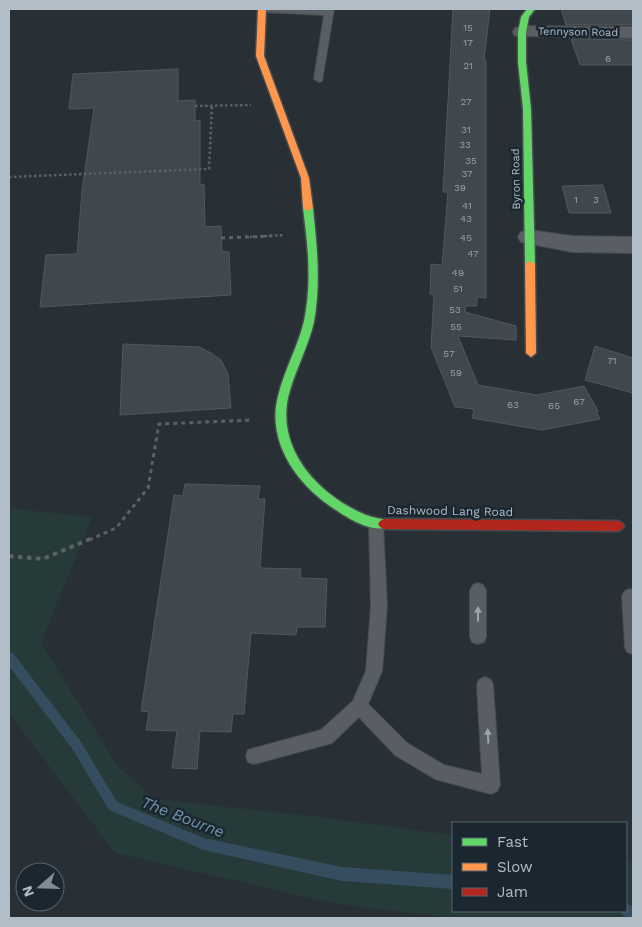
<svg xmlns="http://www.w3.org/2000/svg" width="642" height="927" font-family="'Work Sans',sans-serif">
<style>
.green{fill:#253a39}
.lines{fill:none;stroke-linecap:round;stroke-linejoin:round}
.stream{fill:#354d5e;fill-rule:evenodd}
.building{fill:#41484d;stroke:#50585d}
.lane-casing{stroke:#464c50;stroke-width:2}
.street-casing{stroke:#464c50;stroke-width:2}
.fast-casing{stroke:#464c50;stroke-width:3}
.slow-casing{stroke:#464c50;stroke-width:3}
.jam-casing{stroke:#464c50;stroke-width:3}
.path-far2{stroke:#5b6266;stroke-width:2.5;stroke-dasharray:2.5 2.5;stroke-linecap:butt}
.path-far1{stroke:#5b6266;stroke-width:3;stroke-dasharray:4 4;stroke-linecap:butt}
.path{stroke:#5b6266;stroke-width:4;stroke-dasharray:4.5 4.5;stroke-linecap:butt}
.lane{fill:#585e63;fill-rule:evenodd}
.street{fill:#585e63;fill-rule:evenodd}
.fast{fill:#63d668;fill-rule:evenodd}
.slow{fill:#ff974d;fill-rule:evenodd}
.jam{fill:#b3261e;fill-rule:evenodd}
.oneway{fill:#9ba5ae}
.labels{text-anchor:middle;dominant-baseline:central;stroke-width:5;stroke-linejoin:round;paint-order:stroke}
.number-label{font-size:10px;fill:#95a0a8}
.far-street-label{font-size:11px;fill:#b1bdc7;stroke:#1b2730}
.street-label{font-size:12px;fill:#b1bdc7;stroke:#1b2730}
.near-water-label{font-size:16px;font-style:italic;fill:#7194aa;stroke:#1b2730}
</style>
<rect width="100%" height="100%" fill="#283035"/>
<polygon class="green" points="9,508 92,517 41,643 117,765 154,799 312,816 453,835 453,911 626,911 626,861 633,863 633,918 453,918 337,904 115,853 9,713"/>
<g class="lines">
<g class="stream">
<polygon points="9,652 13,653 81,742 117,802 204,838 342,867 453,875 453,889 342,881 204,850 109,810 73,750 9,666"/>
<path d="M626,903L633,907V918C627,918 622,917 620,911H626Z"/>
</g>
</g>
<g class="building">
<polygon points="453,9 490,9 484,60 486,60 486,298 477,297 477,306 466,306 465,312 516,326 516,340 458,336 478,385 537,395 584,386 598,411 596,411 600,419 542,430 472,418 474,409 455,407 431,347 434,294 430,294 431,264 442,265 448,192 443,192"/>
<polygon points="561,9 633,9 633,25 566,25"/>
<polygon points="571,39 633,40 633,65 580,65"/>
<polygon points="178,69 178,101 195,100 195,121 200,120 200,185 204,184 205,227 221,226 222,252 229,252 231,295 40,307 46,255 77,254 82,191 94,108 69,109 73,74"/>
<polygon points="603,185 611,213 569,213 562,186"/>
<polygon points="123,344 199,347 211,353 221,360 228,374 231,408 120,415"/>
<polygon points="595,346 633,358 633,393 585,380"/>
<polygon points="185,484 260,486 258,499 265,499 260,568 301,569 300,578 327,579 325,627 297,627 296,635 251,633 244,714 233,714 231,732 200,731 197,769 172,768 177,731 146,730 149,712 141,711 174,495 183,496"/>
</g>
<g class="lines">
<defs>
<g id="lane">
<polygon points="258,9 334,9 322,81 319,82 314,79 324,15 262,12"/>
<polygon points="376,518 381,520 383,524 387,606 382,671 368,704 407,743 444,765 482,774 477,685 479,680 485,677 491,680 493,685 500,785 497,791 491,794 435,779 395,755 359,717 332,743 254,764 248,762 246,756 248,750 321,730 353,701 366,671 371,606 369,524 371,520"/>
<polygon points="478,583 483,585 486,590 486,637 484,642 478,644 472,642 470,637 470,590 473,585"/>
<polygon points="630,589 633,591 633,654 627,652 625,647 622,596 625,591"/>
</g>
<g id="street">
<polygon points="522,26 633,27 633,38 515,36 513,32 515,28"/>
<polygon points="529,230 572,236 633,237 633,253 572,252 521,242 518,237 521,232"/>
</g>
<g id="fast">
<polygon points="527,9 535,9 529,17 526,32 526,62 531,109 535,264 530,267 525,264 523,109 518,62 518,32 521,17"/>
<path d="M308,205L313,208C317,247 321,283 314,322C308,348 294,372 288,398C277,451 320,496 366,515C373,518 381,518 388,521L390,524L388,527C372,533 349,519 336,510C298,486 266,443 278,396C284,370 298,347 304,321C312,282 308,247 303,208Z"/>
</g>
<g id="slow">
<polygon points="258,9 266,9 264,56 309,178 313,208 308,211 303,208 301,178 256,56"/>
<polygon points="530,261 535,264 536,353 531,357 526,353 525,264"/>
</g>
<polygon id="jam" points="384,519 618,521 622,523 624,526 622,529 618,531 384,529 380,527 378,524 380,521"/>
</defs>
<use href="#lane" class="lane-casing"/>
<use href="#street" class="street-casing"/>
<use href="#fast" class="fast-casing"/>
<use href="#slow" class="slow-casing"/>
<use href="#jam" class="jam-casing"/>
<g class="path-far2">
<polyline points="195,106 251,105"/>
<polyline points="9,177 209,169 212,106"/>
<polyline points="245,237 285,235"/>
</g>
<g class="path-far1">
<polyline points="221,238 272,236"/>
<polyline points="89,540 116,528 148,488 159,424 253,420"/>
</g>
<polyline class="path" points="9,556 43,559 92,538"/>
<use href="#lane" class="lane"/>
<use href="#street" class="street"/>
<use href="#fast" class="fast"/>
<use href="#slow" class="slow"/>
<use href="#jam" class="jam"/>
</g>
<defs><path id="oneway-solid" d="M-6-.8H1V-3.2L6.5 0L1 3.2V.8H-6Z" transform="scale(1.25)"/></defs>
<g class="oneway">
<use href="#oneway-solid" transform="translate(478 614) rotate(-90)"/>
<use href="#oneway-solid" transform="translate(488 736) rotate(-93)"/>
</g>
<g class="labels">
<g class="number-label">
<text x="468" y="27">15</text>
<text x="468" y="42">17</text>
<text x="608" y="58">6</text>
<text x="468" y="65">21</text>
<text x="466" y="101">27</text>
<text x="466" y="129">31</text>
<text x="465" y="144">33</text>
<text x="471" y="160">35</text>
<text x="467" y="173">37</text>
<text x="460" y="187">39</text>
<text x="576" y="199">1</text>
<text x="596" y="199">3</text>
<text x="467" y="205">41</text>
<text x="466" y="218">43</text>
<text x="466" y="237">45</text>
<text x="473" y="253">47</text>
<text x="458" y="272">49</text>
<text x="458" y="288">51</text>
<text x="455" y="309">53</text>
<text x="456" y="326">55</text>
<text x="449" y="353">57</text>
<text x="612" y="360">71</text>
<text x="456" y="372">59</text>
<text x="579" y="401">67</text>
<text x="513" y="404">63</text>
<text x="554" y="405">65</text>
</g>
<g class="far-street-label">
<text transform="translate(578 32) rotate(1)">Tennyson Road</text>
<text transform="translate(516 179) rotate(-91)">Byron Road</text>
</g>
<g class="street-label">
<text transform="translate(450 511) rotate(1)">Dashwood Lang Road</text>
</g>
<g class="near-water-label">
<text transform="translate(183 817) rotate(21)">The Bourne</text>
</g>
</g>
<rect width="642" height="927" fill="none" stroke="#b1bdc7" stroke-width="20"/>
<rect x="452" y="822" width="175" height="90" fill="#1b2730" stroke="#57636c"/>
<rect x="462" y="838" width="25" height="8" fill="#63d668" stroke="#57636c"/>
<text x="497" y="847" font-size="15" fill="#b1bdc7">Fast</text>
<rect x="462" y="863" width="25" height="8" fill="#ff974d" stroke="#57636c"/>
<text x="497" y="872" font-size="15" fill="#b1bdc7">Slow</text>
<rect x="462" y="888" width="25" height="8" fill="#b3261e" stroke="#57636c"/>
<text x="497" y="897" font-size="15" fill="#b1bdc7">Jam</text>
<g transform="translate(40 887) rotate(250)"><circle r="24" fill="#1b2730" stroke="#57636c"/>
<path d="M0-4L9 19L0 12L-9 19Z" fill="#818c94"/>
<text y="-8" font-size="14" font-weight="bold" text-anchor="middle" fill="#b1bdc7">N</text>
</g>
</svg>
